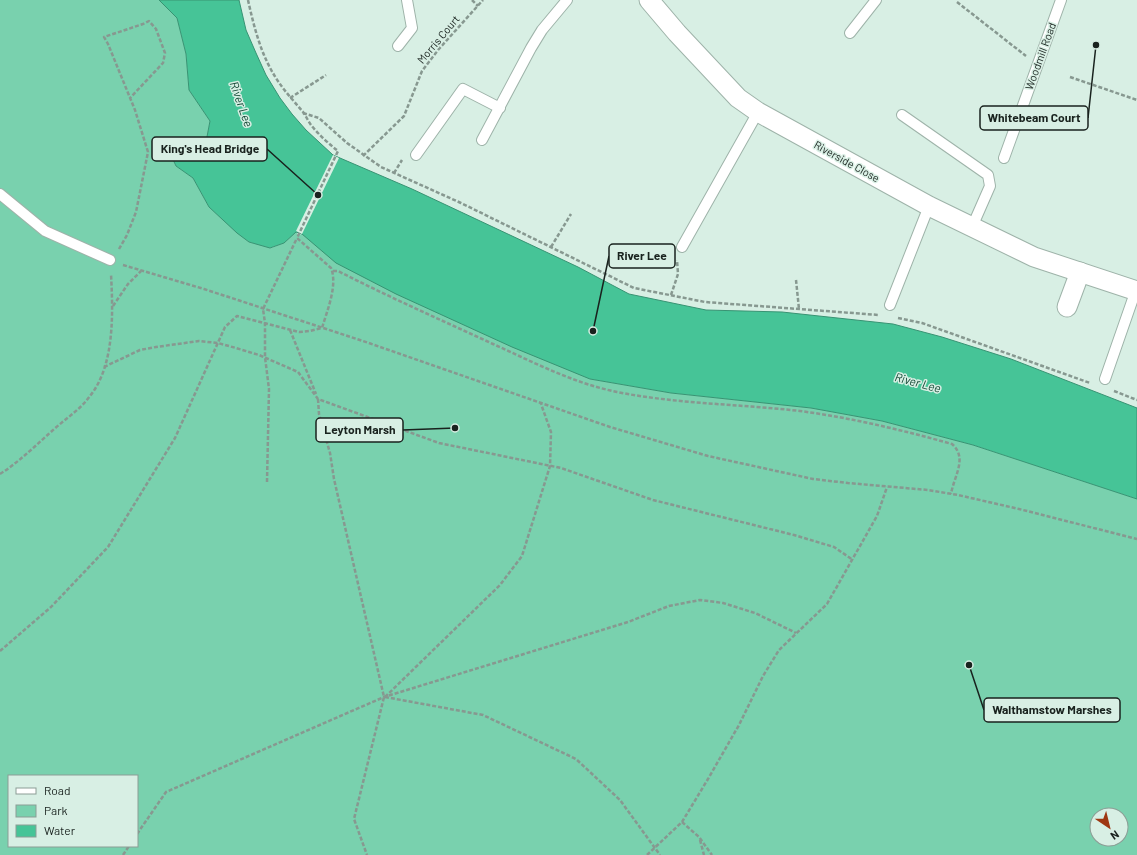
<svg xmlns="http://www.w3.org/2000/svg" width="1137" height="855" font-family="Barlow,sans-serif">
<style>
.green{fill:#79d1ae;fill-rule:evenodd}
.water{fill:#46c497;stroke:#389373}
.pier{fill:#d8efe4}
.lines{fill:none;stroke-linecap:round;stroke-linejoin:round}
.service-casing{stroke:#9eb3a9;stroke-width:12}
.minor-casing{stroke:#9eb3a9;stroke-width:21}
.path{stroke:#879890;stroke-width:2.5;stroke-dasharray:4 2;stroke-linecap:butt}
.service{stroke:#fff;stroke-width:10}
.minor{stroke:#fff;stroke-width:19}
.labels{text-anchor:middle;dominant-baseline:central;stroke-width:3;stroke-linejoin:round;paint-order:stroke}
.street-label{font-size:11px;fill:#19221e;stroke:#d8efe4}
.water-label{font-size:12px;font-style:italic;fill:#124734;stroke:#d8efe4}
.leader{fill:none;stroke:#19221e;stroke-width:1.5}
.callout-dot{fill:#19221e;stroke:#d8efe4;stroke-width:1.5}
.callout{fill:#d8efe4;stroke:#19221e;stroke-width:1.5}
.callout-label{font-size:12px;text-anchor:middle;font-weight:bold;fill:#19221e}
</style>
<rect width="100%" height="100%" fill="#d8efe4"/>
<path class="green" d="M0,0H159L177,18L186,54L189,90L210,121L206,142L186,143L169,152L176,166L193,178L209,207L249,242L271,248L284,243L296,231L298,235L302,234L590,379L671,393L812,408L882,421L973,445L1137,499V855H0ZM9,776H137V846H9ZM1097,815H1121V839H1097Z"/>
<polygon class="water" points="159,0 239,0 246,30 256,53 266,75 280,98 292,114 306,130 333,155 412,189 578,267 629,294 706,310 782,312 893,324 942,337 1011,359 1137,408 1137,499 973,445 882,421 811,408 671,393 590,379 512,347 396,294 336,263 302,234 296,232 284,243 270,248 249,242 237,233 209,207 193,178 176,166 169,151 186,143 206,142 210,121 189,90 186,54 177,18"/>
<polygon class="pier" points="333,155 339,158 302,234 296,231"/>
<g class="lines">
<defs>
<g id="service">
<polyline points="850,33 876,0"/>
<polyline points="398,46 412,28 407,0"/>
<polyline points="902,115 988,175 990,186 972,227"/>
<polyline points="482,140 531,48 542,30 567,0"/>
<polyline points="416,155 463,89 500,108"/>
<polyline points="1004,158 1061,0"/>
<polyline points="0,194 45,231 110,260"/>
<polyline points="682,247 758,112"/>
<polyline points="890,305 929,206"/>
<polyline points="1105,379 1136,290"/>
</g>
<g id="minor">
<polyline points="649,0 677,33 738,98 758,112 929,206 1034,257 1137,291"/>
<polyline points="1067,307 1080,272"/>
</g>
</defs>
<use href="#service" class="service-casing"/>
<use href="#minor" class="minor-casing"/>
<g class="path">
<path d="M248,0C254,27 261,55 276,78C284,91 294,101 303,112C306,116 308,121 311,125C319,135 329,144 338,151L297,238L331,268C338,285 327,311 322,328"/>
<polyline points="472,0 478,6"/>
<polyline points="957,2 1026,56"/>
<polyline points="1070,77 1137,100"/>
<polyline points="290,98 326,75"/>
<polyline points="303,113 319,118 347,143 381,167 461,203 634,288 705,302 879,315"/>
<polyline points="363,156 404,116 422,71 438,50 483,0"/>
<polyline points="394,173 402,160"/>
<polyline points="551,247 571,214"/>
<polyline points="119,249 127,235 136,212 148,152 135,110 108,44 104,37 143,24 149,21 156,29 165,53 163,63 130,98"/>
<polyline points="123,265 204,289 363,341 610,427 708,456 813,479 848,483 928,490 958,495 1019,509 1137,539"/>
<path d="M333,271H338C389,297 441,320 493,344C533,362 573,383 617,392C677,404 739,404 800,411C852,418 902,430 952,444C968,458 954,476 951,494"/>
<polyline points="796,280 799,309"/>
<polyline points="671,295 678,274 677,260"/>
<polyline points="113,306 128,284 141,271"/>
<polyline points="898,318 922,323 1090,383"/>
<polyline points="290,330 316,394"/>
<polyline points="104,367 140,350 156,347 199,341 218,343 236,348 259,355 298,372 318,399 439,443 561,468 653,500 794,535 834,547 853,560"/>
<polyline points="1114,391 1137,400"/>
<polyline points="318,399 319,414 330,453 334,479 384,697 354,819 367,855"/>
<path d="M0,474C19,462 35,446 52,431C65,419 80,410 90,396C115,365 113,312 111,274"/>
<polyline points="267,482 269,389 265,357 265,323 263,309 297,238"/>
<polyline points="0,651 51,607 108,547 175,438 225,327 237,316 299,332 310,331 322,328"/>
<polyline points="385,697 500,585 522,556 550,466 551,432 541,404"/>
<polyline points="385,697 483,715 576,759 620,800 660,855"/>
<polyline points="682,822 699,837 712,855"/>
<polyline points="137,834 166,792 384,697 628,622 669,606 700,600 723,603 755,613 796,633"/>
<polyline points="700,840 704,855"/>
<polyline points="123,855 129,846"/>
<polyline points="647,855 682,822 708,779 739,725 763,676 779,650 827,604 877,516 887,487"/>
</g>
<use href="#service" class="service"/>
<use href="#minor" class="minor"/>
</g>
<g class="labels">
<g class="street-label">
<text transform="translate(438 39) rotate(-50)">Morris Court</text>
<text transform="translate(1040 56) rotate(-70)">Woodmill Road</text>
<text transform="translate(847 161) rotate(29)">Riverside Close</text>
</g>
<g class="water-label">
<text transform="translate(242 104) rotate(71)">River Lee</text>
<text transform="translate(918 382) rotate(15)">River Lee</text>
</g>
</g>
<path class="leader" d="M1096 45L1088 118M318 195L267 149M593 331L609 256M455 428L403 430M969 665L984 710"/>
<g class="callout-dot">
<circle cx="1096" cy="45" r="4"/>
<circle cx="318" cy="195" r="4"/>
<circle cx="593" cy="331" r="4"/>
<circle cx="455" cy="428" r="4"/>
<circle cx="969" cy="665" r="4"/>
</g>
<g class="callout">
<rect x="980" y="106" width="108" height="24" rx="4"/>
<rect x="152" y="137" width="115" height="24" rx="4"/>
<rect x="609" y="244" width="66" height="24" rx="4"/>
<rect x="316" y="418" width="87" height="24" rx="4"/>
<rect x="984" y="698" width="136" height="24" rx="4"/>
</g>
<g class="callout-label">
<text x="1034" y="122">Whitebeam Court</text>
<text x="210" y="153">King's Head Bridge</text>
<text x="642" y="260">River Lee</text>
<text x="360" y="434">Leyton Marsh</text>
<text x="1052" y="714">Walthamstow Marshes</text>
</g>
<rect x="8" y="775" width="130" height="72" fill="#d8efe4" stroke="#8c9d95"/>
<rect x="16" y="788" width="20" height="6" fill="#ffffff" stroke="#8c9d95"/>
<text x="44" y="795" font-size="12" fill="#19221e">Road</text>
<rect x="16" y="805" width="20" height="12" fill="#79d1ae" stroke="#8c9d95"/>
<text x="44" y="815" font-size="12" fill="#19221e">Park</text>
<rect x="16" y="825" width="20" height="12" fill="#46c497" stroke="#8c9d95"/>
<text x="44" y="835" font-size="12" fill="#19221e">Water</text>
<g transform="translate(1109 827) rotate(145)"><circle r="19" fill="#d8efe4" stroke="#8c9d95"/>
<path d="M0-3L7 15L0 10L-7 15Z" fill="#9e3812"/>
<text y="-6" font-size="11" font-weight="bold" text-anchor="middle" fill="#19221e">N</text>
</g>
</svg>
